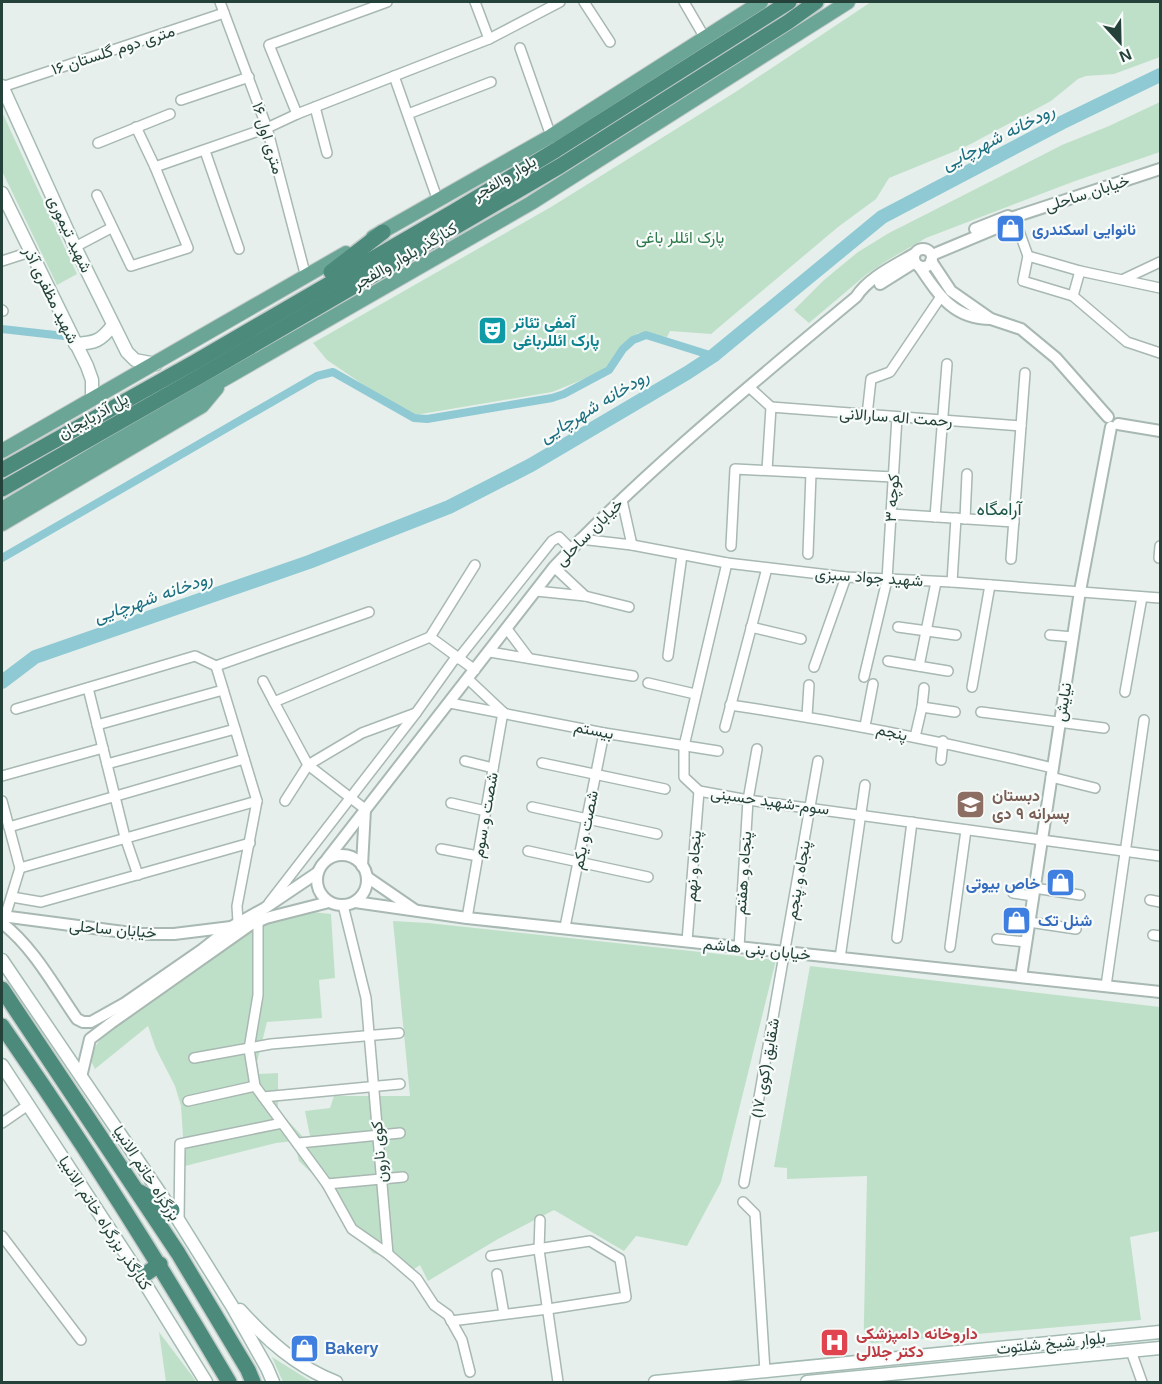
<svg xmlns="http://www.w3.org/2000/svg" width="1162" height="1384" font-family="Helvetica,Vazirmatn,sans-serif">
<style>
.green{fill:#bfe0c8}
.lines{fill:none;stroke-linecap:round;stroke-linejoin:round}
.canal{stroke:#8ec9d4;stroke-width:8}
.river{stroke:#8ec9d4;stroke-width:14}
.minor-casing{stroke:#a8b8b2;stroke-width:12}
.tertiary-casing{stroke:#a8b8b2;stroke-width:14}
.secondary-casing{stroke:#a4bbb3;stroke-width:15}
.primary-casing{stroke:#c2cac8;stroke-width:16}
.trunk-casing{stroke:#c2cac8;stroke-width:18}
.minor{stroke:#fff;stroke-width:9}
.tertiary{stroke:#fff;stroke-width:10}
.secondary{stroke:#fff;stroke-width:12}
.primary{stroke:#6aa596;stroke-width:14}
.trunk{stroke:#4c8a7c;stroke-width:15}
.labels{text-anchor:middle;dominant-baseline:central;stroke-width:4.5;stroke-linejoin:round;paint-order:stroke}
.street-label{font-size:16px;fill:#24423a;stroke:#f7fbf9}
.shop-label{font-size:16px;font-weight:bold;fill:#366cbe;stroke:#f7fbf9;text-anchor:start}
.park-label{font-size:16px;fill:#2d7a4b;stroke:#f7fbf9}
.culture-label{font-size:16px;font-weight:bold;fill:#0d838f;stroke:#f7fbf9;text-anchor:start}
.education-label{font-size:16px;font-weight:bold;fill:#785e54;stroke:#f7fbf9;text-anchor:start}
.health-label{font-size:16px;font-weight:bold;fill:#be3a42;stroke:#f7fbf9;text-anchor:start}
.water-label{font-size:18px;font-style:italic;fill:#1c6f80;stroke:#f7fbf9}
.neighbourhood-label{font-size:18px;fill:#1f5548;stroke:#f7fbf9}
</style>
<rect width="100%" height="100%" fill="#e6efeb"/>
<g class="green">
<polygon points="871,2 1160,2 1160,57 1114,74 1086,76 1078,79 1051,101 965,147 889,178 876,199 838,227 711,334 670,331 667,337 638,333 628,340 611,363 599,373 552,392 415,415 377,394 327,360 313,343 551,207 737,91"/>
<polygon points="1160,102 1160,152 1075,181 926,238 888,260 867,274 809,323 794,310 824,280 858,252 889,233 1062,145 1109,126"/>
<polygon points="2,112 77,274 57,285 2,171"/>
<polygon points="312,912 331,914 335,978 319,980 322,1018 267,1022 257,1062 259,1074 278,1073 278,1110 303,1137 310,1136 305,1111 330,1108 334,1096 410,1096 393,921 428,923 776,960 721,1182 687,1246 636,1236 624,1251 554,1210 498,1239 428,1281 420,1265 411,1271 397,1260 373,1253 350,1229 327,1188 299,1161 294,1141 276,1143 185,1166 181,1106 175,1086 156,1049 148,1026 95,1069 91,1061 93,1050 106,1031 209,960 222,940 230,933"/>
<path d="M810,966L1160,1007V1231L1130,1237L1141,1320L872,1343C862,1338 864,1329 864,1319L867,1176L787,1179V1168L774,1167Z"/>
<polygon points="159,1332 193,1377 196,1382 166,1382"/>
<polygon points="272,1357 312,1382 283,1382"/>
</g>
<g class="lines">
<g class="canal">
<polyline points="2,329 64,336"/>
<polyline points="2,558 317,376 333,372 414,418 427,419 552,398 564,394 609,370 623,349 633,340 646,335 713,356"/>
</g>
<polyline class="river" points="2,682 35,657 309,562 449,507 531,465 687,373 713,356 882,217 1061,123 1160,75"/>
<defs>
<g id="minor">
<polyline points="220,2 267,128 306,277"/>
<polyline points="584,2 610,42"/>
<polyline points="684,2 705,38"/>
<polyline points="489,39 560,2"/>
<polyline points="520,48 551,136"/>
<polyline points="394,76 438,201"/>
<polyline points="2,87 224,13"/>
<polyline points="181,100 249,77"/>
<polyline points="315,107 327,153"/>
<polyline points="297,114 269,45 387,2"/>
<polyline points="408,114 491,82"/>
<polyline points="136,127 155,167 267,128 297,114 489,39 475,2"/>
<polyline points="98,143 170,114"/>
<polyline points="205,151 239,249"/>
<polyline points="97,195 131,266 188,248 155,167"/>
<polyline points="1014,217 1028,256 1023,281 1073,296 1127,342 1160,353"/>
<polyline points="75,247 111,228"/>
<polyline points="1028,256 1080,271 1160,288"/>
<polyline points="2,261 30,252"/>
<polyline points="1124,279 1160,262"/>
<polyline points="1073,296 1080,271"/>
<polyline points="2,310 3,311"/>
<polyline points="749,387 771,407 767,470"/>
<polyline points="771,407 1021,426"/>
<polyline points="867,415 871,379 890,372 940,298"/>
<polyline points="622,500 632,545"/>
<polyline points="891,514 1014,522"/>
<polyline points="935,517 947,364"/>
<polyline points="965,519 967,474"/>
<polyline points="580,539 632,545 727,563 846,577 952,582 1160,598"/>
<polyline points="731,546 735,469 893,477"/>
<polyline points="1160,546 1159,558 1160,558"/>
<polyline points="808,554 811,473"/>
<polyline points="1011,559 1025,373"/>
<polyline points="727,563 684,746 684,777 699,791 748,800 1160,856"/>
<polyline points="554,567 585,596"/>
<polyline points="952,582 956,518"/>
<polyline points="536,591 585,596 629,607"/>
<polyline points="751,627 801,639"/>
<polyline points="898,627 956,635"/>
<polyline points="507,629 528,657"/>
<polyline points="1050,635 1073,637"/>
<polyline points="430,637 475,670"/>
<polyline points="490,652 633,676"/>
<polyline points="668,656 682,555"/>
<polyline points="458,659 552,541 559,537 571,549"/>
<polyline points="888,661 948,671"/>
<polyline points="919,666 936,582"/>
<polyline points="814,667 846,577"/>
<polyline points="864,677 887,580 897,417"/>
<polyline points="468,679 503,712"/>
<polyline points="263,681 274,702"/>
<polyline points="648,683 695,694"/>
<polyline points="972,687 990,585"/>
<polyline points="88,688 125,837 138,875"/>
<polyline points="1125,692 1142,597"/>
<polyline points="450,703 604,733 718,751"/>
<path d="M730,705C840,721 945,742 1053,768"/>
<polyline points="922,707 955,712"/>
<polyline points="16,709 195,656 216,666"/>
<polyline points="981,712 1104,728"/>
<polyline points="807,716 809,685"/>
<polyline points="97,725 223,690"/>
<polyline points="865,726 873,684"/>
<polyline points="725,727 767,568"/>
<polyline points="915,737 922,707 924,688"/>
<polyline points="941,760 943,741"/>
<polyline points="465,761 493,768"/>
<polyline points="542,763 665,789"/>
<polyline points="107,764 235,729"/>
<polyline points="2,776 103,748"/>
<polyline points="1051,777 1095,788"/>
<polyline points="2,801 20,868 5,917"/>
<polyline points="285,801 308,765 362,733 416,713 456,657"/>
<polyline points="451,803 486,811"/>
<polyline points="532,807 657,834"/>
<polyline points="365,809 308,765 274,702 430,637 475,565"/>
<polyline points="9,827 244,759"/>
<polyline points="441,849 478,856"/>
<polyline points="528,851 648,877"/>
<polyline points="20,868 257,801"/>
<polyline points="1034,888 1080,895"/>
<polyline points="1013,893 1033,896"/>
<polyline points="12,897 41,902 250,843"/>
<polyline points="1150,900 1160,902"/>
<polyline points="269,903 416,713"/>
<polyline points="343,905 366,998 388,1254"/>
<polyline points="467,918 503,712"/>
<polyline points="238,922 237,906 257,801 216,666 369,612"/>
<polyline points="258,922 258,995 249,1049 255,1086 327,1184 352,1229 388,1254 417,1279 434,1305 448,1315 462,1340 470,1372"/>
<polyline points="1029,922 1076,929"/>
<polyline points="565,927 604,733"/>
<polyline points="1153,935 1160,936"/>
<polyline points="897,938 912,822"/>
<polyline points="997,939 1026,942"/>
<polyline points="687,941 699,791"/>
<polyline points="739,947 748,800 757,749"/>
<polyline points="950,947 966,830"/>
<polyline points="840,958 865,785"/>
<polyline points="1106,986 1144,720"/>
<polyline points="194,1058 271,1044 399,1033"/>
<polyline points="263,1097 400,1084"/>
<polyline points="188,1101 255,1086"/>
<polyline points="2,1123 28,1105"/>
<polyline points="299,1143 400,1133"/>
<polyline points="744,1183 818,761"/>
<polyline points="327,1184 403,1177"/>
<polyline points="743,1202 755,1214 765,1371"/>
<polyline points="179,1220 180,1144 282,1123"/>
<polyline points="540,1220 539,1250 558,1382"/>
<polyline points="2,1236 81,1340"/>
<polyline points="497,1274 504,1314"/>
<polyline points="451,1321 548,1309 626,1297 620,1259 590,1241 491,1256"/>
<polyline points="1131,1351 1142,1382"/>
</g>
<g id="tertiary">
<polyline points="975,229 1008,216"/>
<circle cx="923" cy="258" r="9"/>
<polyline points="932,255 999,227 1014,217 1160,169"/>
<polyline points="931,261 951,291 991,319 1021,329 1056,358 1108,417"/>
<path d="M919,266C938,294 953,319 991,319"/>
<polyline points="880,284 915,262"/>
<polyline points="1118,424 1160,431"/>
<circle cx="342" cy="880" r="25"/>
<path d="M327,859L554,567C647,469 753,383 856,297C869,277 894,266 914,254"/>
<polyline points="362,866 365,809"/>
<polyline points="367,877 415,910"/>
<polyline points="355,902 467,918 1160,992"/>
<polyline points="2,916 139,934 174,934 231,927 265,908 317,873"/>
<path d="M2,923C34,948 54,986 77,1019L83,1022H91L125,1003L203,949L231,927"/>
<polyline points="1021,977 1080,591 1111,427"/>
<polyline points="81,1077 90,1039 111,1023 250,925 266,918 329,902"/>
</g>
<g id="secondary">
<polyline points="2,86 75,247 127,352 135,360 156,364"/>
<polyline points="2,193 87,366 92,380 92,399"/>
<path d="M75,344C95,343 101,341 113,325"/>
<polyline points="2,960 179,1221 232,1306 267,1368 273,1382"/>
<polyline points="2,1065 141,1277 206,1382"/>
<path d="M240,1310C267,1340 297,1367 336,1382"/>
<polyline points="655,1382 1160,1332"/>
<polyline points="807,1382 1160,1348"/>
</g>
<g id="primary">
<polyline points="373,237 551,136 761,2"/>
<polyline points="2,451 346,253"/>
<polyline points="2,509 99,451 531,203 848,2"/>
<polyline points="2,524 202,406 217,388"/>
</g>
<g id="trunk">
<polyline points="331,272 383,232"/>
<polyline points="2,470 195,362 453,212 556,150 789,2"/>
<polyline points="2,489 202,375 560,166 788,22 816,2"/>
<polyline points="2,989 178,1253 248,1370 253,1382"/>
<path d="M2,1026C83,1142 158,1261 229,1382"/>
<polyline points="140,1192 172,1210"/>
<polyline points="141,1277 160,1264"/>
</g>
</defs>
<use href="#minor" class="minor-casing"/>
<use href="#tertiary" class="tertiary-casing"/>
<use href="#secondary" class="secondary-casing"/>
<use href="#primary" class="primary-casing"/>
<use href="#trunk" class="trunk-casing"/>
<use href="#minor" class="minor"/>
<use href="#tertiary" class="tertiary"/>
<use href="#secondary" class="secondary"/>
<use href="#primary" class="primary"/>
<use href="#trunk" class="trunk"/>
</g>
<defs>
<symbol id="shop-square" viewBox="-11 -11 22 22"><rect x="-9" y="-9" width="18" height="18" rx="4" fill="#3f7fe0" stroke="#f7fbf9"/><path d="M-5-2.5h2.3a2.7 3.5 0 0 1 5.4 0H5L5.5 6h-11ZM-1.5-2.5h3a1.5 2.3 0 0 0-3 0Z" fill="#fff"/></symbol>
<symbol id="theatre-square" viewBox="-11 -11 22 22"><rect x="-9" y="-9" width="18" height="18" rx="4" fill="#0f9aa8" stroke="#f7fbf9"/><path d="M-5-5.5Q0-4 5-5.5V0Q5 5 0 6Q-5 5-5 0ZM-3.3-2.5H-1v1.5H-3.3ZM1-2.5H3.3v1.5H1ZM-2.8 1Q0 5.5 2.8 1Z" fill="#fff"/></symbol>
<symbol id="school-square" viewBox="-11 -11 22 22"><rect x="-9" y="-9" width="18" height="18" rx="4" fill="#8d6e63" stroke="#f7fbf9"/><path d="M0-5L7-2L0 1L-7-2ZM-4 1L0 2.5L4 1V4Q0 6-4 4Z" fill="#fff"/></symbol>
<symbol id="hospital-square" viewBox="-11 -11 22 22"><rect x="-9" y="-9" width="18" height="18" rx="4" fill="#e0444e" stroke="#f7fbf9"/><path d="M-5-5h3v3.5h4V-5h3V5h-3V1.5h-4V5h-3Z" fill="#fff"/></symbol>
</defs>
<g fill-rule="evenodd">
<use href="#shop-square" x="994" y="212" width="33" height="33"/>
<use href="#theatre-square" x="476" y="314" width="33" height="33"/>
<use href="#school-square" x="954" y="788" width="33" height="33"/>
<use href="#shop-square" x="1044" y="866" width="33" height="33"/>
<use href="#shop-square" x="1000" y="904" width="33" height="33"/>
<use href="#hospital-square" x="818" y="1326" width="33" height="33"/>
<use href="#shop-square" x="288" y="1332" width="33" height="33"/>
</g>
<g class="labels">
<g class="street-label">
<text transform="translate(113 50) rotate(-18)">۱۶ متری دوم گلستان</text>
<text transform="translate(268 138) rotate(73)">۱۶ متری اول</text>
<text transform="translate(504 178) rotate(-31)">بلوار والفجر</text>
<text transform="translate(1087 193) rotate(-18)">خیابان ساحلی</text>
<text transform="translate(70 234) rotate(65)">شهید تیموری</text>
<text transform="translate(405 256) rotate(-30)">کنارگذر بلوار والفجر</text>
<text transform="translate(51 295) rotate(64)">شهید مظفری آذر</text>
<text transform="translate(93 416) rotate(-29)">پل آذربایجان</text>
<text transform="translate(896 417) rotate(4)">رحمت اله سارالانی</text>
<text transform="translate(892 498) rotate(-86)">کوچه ۳</text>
<text transform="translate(589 532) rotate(-45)">خیابان ساحلی</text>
<text transform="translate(869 577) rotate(4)">شهید جواد سبزی</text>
<text transform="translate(1063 702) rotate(-81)">نیایش</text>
<text transform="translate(594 730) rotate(11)">بیستم</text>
<text transform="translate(892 732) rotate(13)">پنجم</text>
<text transform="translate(770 801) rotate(8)">سوم-شهید حسینی</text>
<text transform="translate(485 815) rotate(-80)">شصت و سوم</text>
<text transform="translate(585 830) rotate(-79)">شصت و یکم</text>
<text transform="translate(693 866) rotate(-86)">پنجاه و نهم</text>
<text transform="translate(743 873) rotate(-86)">پنجاه و هفتم</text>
<text transform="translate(798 880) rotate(-80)">پنجاه و پنجم</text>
<text transform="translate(113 929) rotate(5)">خیابان ساحلی</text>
<text transform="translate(757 949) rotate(6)">خیابان بنی هاشم</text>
<text transform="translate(765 1068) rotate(-80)">شقایق (کوی ۱۷)</text>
<text transform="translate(379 1152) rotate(-95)">کوی نارون</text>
<text transform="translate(147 1173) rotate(57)">بزرگراه خاتم الانبیا</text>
<text transform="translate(105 1223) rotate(57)">کنارگذر بزرگراه خاتم الانبیا</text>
<text transform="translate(1051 1343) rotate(-6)">بلوار شیخ شلتوت</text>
</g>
<g class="shop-label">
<text x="1032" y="229">نانوایی اسکندری</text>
<text x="1040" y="883" text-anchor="end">خاص بیوتی</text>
<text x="1038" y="920">شنل تک</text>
<text x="325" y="1348">Bakery</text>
</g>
<g class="park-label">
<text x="680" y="237">پارک ائللر باغی</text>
</g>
<g class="culture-label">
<text x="513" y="322">آمفی تئاتر<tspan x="513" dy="18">پارک ائللرباغی</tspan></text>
</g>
<g class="education-label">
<text x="992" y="795">دبستان<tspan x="992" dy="18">پسرانه ۹ دی</tspan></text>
</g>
<g class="health-label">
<text x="856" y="1333">داروخانه دامپزشکی<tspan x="856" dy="18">دکتر جلالی</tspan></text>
</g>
<g class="water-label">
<text transform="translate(998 137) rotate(-27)">رودخانه شهرچایی</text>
<text transform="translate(594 406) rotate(-31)">رودخانه شهرچایی</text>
<text transform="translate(153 597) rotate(-19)">رودخانه شهرچایی</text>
</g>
<g class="neighbourhood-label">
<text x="999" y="509">آرامگاه</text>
</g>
</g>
<rect width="1162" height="1384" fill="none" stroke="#24423a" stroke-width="6"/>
<g transform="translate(1120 42) rotate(158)" stroke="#f7fbf9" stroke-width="4.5" paint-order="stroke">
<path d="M0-4.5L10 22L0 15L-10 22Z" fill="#24423a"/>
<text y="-9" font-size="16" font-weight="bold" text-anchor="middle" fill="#24423a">N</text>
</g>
</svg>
